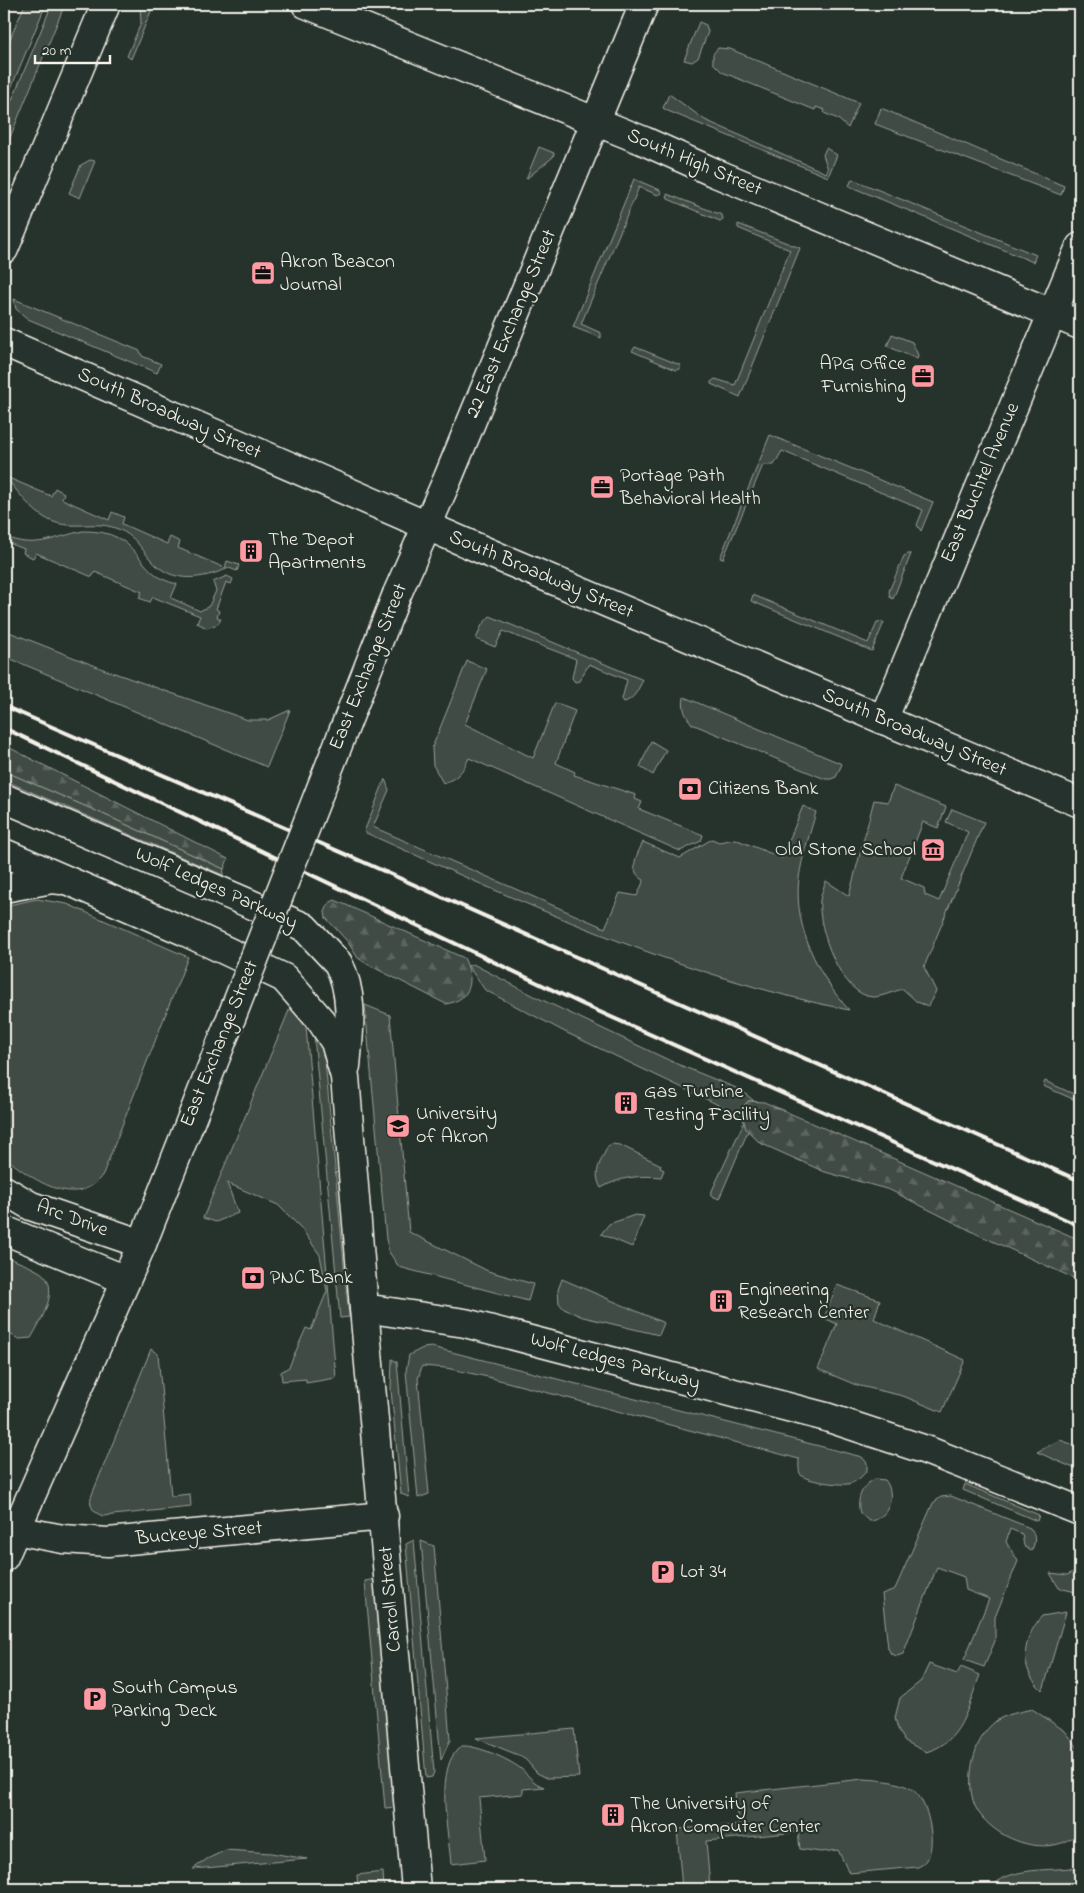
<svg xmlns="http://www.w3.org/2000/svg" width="1084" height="1893" font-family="'Indie Flower',sans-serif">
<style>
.green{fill:#414b45;stroke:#9a9e96}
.forest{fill:url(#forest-firs);stroke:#9a9e96}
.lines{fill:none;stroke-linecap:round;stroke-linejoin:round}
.minor-casing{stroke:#f4f1e8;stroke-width:31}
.major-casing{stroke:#f4f1e8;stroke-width:31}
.minor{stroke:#26332d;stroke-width:28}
.major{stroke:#26332d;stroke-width:28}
.rail{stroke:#f4f1e8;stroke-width:4}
.major-bridge-casing{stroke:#f4f1e8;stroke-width:31;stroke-linecap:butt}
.major-bridge{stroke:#26332d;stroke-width:28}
.labels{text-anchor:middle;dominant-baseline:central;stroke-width:4.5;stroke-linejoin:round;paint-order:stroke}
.street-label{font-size:20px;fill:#f4f1e8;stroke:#26332d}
.poi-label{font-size:20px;fill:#f4f1e8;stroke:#26332d;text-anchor:start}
</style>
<defs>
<pattern id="forest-firs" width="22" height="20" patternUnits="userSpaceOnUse" patternTransform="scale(1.25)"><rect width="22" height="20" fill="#414b45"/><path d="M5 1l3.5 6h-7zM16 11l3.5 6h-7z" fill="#5d6560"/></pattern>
</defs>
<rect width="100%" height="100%" fill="#26332d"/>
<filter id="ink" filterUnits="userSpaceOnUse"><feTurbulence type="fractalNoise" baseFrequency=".02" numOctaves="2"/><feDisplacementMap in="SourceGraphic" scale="10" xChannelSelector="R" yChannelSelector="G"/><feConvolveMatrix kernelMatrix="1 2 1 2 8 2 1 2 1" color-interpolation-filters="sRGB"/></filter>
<g filter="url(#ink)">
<g class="green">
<polygon points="25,4 46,4 4,105 4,53"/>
<polygon points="52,4 65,4 4,152 4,119"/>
<polygon points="140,4 154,4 131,59 127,56 141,23"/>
<polygon points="699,22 706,25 708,32 698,58 692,62 684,60"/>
<polygon points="718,48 730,49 859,103 848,128 838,119 824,113 825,110 816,107 815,110 722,72 713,63 713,54"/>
<polygon points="669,94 705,120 826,173 828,169 823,155 826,148 837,155 828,177 668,111 663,108"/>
<polygon points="881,108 1064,186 1061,195 875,124"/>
<polygon points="539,147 554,153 553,157 526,179"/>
<polygon points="90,160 95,161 80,198 69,193 81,165"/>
<polygon points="634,179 660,190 662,193 658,195 639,187 581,324 601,333 601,338 573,327"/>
<polygon points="852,179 1036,255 1033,262 849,186"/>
<polygon points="667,194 722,215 723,219 720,221 668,199"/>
<polygon points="738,224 800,248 740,397 711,384 711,382 715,379 735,385 790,250 738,228"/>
<polygon points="14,299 140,351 142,356 161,364 157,373 28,319 16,309"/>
<polygon points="892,334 912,342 918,355 917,359 887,346"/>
<polygon points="635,347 680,365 680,369 676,370 632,351"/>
<polygon points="770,435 933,502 921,531 917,525 923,510 782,451 774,465 763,465 723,559 720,558"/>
<path d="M4,476L51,496L55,488L64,493L62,499L109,520L112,512L124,517L122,524L167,544L170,537L180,542L178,548L225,568L227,561L239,565L237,571L229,568C202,579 173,585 151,560C140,547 135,536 118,529C101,522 87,526 69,525C38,524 23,496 4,476Z"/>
<path d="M83,531C144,530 133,575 177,584L171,598L200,611L209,606L216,591L213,582L227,576L233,579L231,584L226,582L216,609L219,611L217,617L221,619L218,624L207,628L197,623L200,616L153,597L150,602L139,598L142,592L95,572L92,577L36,553L33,558L23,553L24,549L4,541V536C34,550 54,537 83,531Z"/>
<polygon points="908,554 911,554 893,599 890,597 889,591 904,556"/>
<polygon points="753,595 868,643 877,623 884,622 872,651 751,601"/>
<path d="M490,616L643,680C638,689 635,699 624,702L622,699L627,680L589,664L579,681L575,682L572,678L576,659L503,631L495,647L476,639L482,625Z"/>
<polygon points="4,630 103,669 248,720 268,720 290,710 267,767 4,656"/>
<path d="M467,661L487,669L465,724L533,758L555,703L575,711L556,763L575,772L574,775L636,795L635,799L642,802L639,809L703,835L701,841L680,851L469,758C463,771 457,779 443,783L433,765L432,748Z"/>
<path d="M684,697L842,764L836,777L831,779H825L692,724C685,715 682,709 684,697Z"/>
<polygon points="651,741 666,750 653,775 640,767"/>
<polygon points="4,771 92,809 224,869 223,875 4,780"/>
<path d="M385,779L389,790L373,827L605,928L620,893L637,896L644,880C627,871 637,855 643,842L680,858L712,839L719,842L735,839L782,858L803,806L816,812C810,834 802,856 799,878C793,926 818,976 849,1010C679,976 521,902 364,832Z"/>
<path d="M894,786L946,807L938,828L923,822L901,878L924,888L925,895L939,901L968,832L946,822L952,809L984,822L924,967L936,991L928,1006L917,1002L903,989C894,991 882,997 873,997C841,996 817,927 820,900C821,894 824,887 826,881L849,896L874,800L888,802Z"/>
<path d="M37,899L67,904L188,957L103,1174C78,1212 29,1178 4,1156V906Z"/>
<polygon points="473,964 536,997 677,1064 741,1090 754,1101 748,1101 741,1110 743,1117 735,1115 727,1109 565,1032 485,990 468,966"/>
<polygon points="365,1005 390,1015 409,1232 488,1271 533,1284 528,1301 399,1267 389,1252 386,1239"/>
<polygon points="290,1008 299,1017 306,1027 336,1378 306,1383 306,1379 282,1381 281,1372 289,1367 306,1328 311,1330 327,1291 320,1255 301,1228 278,1205 227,1183 238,1213 216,1222 203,1218"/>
<polygon points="313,1025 321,1040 325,1061 349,1317 340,1318"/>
<polygon points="1045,1081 1080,1097 1080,1102 1043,1086"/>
<polygon points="744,1122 748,1131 719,1199 710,1195"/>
<path d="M612,1144L620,1145L661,1165L660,1168L664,1170L661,1177C639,1175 620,1177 601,1188C592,1172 601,1161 608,1146Z"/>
<polygon points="635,1215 644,1216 632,1247 601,1234 609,1224"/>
<path d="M4,1256C15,1261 29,1265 40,1272C62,1286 41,1321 31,1338L19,1339L4,1331Z"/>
<polygon points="562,1279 664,1323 659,1335 583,1317 564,1309 559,1303 558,1290"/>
<polygon points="837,1285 880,1300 874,1319 965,1360 942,1412 903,1396 856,1385 818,1369 837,1324 824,1318"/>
<path d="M432,1347L862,1457L867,1463V1470C863,1476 855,1483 848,1484C839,1485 806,1481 801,1475C798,1471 799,1464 799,1459L488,1377L446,1368L422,1366L418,1379L429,1494L418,1498L406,1371L409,1355L423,1348Z"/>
<path d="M151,1349L158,1354L171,1496L190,1494L191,1507L103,1516C94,1513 89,1507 91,1497Z"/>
<polygon points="392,1359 397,1362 409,1497 401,1494 391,1390"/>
<polygon points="1060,1440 1080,1447 1078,1470 1037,1452"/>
<path d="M875,1479L885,1480C897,1494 888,1521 869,1521L860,1513C856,1499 862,1485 875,1479Z"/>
<polygon points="965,1484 1039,1515 1037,1521 963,1490"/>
<path d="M951,1496L1030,1528C1036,1535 1036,1543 1031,1551L1024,1546L1022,1534L1010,1529L1006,1542L1018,1561L995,1617V1641L984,1667L964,1660L989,1599L966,1590L964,1577L937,1567L903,1654L897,1656L891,1654L888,1648L882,1594L895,1589L933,1503L941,1497Z"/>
<polygon points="414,1540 434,1772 432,1777 426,1778 406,1544"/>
<polygon points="421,1541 434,1546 450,1740 441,1760"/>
<polygon points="1080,1569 1080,1593 1059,1588 1050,1573 1067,1575"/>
<polygon points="376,1579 396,1807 385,1808 365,1581"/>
<path d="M1066,1612L1044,1687L1042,1690C1018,1668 1022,1639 1042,1616Z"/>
<path d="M929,1664L957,1674L961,1667L980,1675C967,1707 963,1742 926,1752L905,1741L898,1729L895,1718L900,1698L921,1681Z"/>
<path d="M1032,1709L1065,1731L1080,1750V1831C1052,1862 991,1840 975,1806C969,1792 970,1774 973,1760C976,1746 984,1730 996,1721C1006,1714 1020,1712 1032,1709Z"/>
<polygon points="574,1729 579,1777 547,1778 537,1773 526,1760 518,1755 476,1738"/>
<path d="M462,1746C477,1745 508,1759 520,1768C529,1775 532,1783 544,1787L523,1789V1794L479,1798L485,1860L451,1864C449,1835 433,1764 462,1746Z"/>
<path d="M863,1779C879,1780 899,1781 913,1790C928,1801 937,1843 927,1860C925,1863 922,1865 918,1867L849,1873L838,1850L821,1852L800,1849L798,1832L706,1841L710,1887L682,1889L677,1829L738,1825L735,1793Z"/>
<polygon points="226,1850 271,1853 307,1859 193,1869 207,1859"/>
<path d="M1070,1868L1080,1873V1889H990C1007,1867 1045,1871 1070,1868Z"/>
<polygon points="383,1872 384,1889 358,1889 357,1875"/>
</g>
<g class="forest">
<polygon points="4,745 228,859 224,869 92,809 4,771"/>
<path d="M335,900L464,958C475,980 472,999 446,1004L367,964L358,958L347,941L326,918L325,912L329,903Z"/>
<polygon points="748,1101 764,1102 1080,1240 1080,1281 979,1235 890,1190 825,1172 760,1143 746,1129 741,1111"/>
</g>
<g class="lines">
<defs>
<g id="minor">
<polyline points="883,720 1080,247"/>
<polyline points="364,1308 416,1889"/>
<polyline points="15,1530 63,1539 108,1542 384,1516"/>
</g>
<g id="major">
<polyline points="306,4 644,141 713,172 1080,325"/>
<polyline points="4,249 106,4"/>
<polyline points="4,342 501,558 1080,803"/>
<polyline points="397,594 448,478 644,4"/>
<path d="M4,798L304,927L338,963C355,995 349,1032 346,1066"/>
<polyline points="4,853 184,931 284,978 322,1022 335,1042 345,1077 364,1308 465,1323 826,1417 926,1450 1080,1511"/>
<polyline points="4,888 52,879 61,880"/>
<polyline points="4,1190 31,1206 142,1244"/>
<polyline points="4,1230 126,1280"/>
<polyline points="4,1557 142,1244 226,1031"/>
</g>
</defs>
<use href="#minor" class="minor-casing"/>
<use href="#major" class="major-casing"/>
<use href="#minor" class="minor"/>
<use href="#major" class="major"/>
<g class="rail">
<polyline points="4,706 352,857 1080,1181"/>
<polyline points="4,728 582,1004 1080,1226"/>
</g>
<defs>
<polyline id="major-bridge" points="226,1031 397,594"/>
</defs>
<use href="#major-bridge" class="major-bridge-casing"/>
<use href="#major-bridge" class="major-bridge"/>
</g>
</g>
<defs>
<symbol id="office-square" viewBox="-11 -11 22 22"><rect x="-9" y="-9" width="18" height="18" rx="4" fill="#ff9aa2" stroke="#26332d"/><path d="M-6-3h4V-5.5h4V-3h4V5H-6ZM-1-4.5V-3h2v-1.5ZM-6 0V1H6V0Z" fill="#111"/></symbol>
<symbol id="building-square" viewBox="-11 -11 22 22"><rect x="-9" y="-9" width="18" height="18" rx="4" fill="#ff9aa2" stroke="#26332d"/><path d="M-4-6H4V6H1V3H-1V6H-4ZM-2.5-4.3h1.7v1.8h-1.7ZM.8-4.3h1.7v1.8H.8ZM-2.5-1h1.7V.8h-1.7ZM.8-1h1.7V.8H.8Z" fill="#111"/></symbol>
<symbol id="bank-square" viewBox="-11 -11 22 22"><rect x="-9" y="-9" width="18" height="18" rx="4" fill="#ff9aa2" stroke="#26332d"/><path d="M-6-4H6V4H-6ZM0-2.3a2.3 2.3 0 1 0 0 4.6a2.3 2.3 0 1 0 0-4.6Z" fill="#111"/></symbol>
<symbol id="museum-square" viewBox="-11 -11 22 22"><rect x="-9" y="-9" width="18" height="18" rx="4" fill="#ff9aa2" stroke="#26332d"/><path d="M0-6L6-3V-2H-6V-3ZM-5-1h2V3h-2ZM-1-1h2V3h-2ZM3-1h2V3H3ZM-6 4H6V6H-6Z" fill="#111"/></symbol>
<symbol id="university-square" viewBox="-11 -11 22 22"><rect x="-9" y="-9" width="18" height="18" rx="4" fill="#ff9aa2" stroke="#26332d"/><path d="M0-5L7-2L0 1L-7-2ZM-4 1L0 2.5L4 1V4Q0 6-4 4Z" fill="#111"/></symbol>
<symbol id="parking-square" viewBox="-11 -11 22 22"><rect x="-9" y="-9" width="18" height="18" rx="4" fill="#ff9aa2" stroke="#26332d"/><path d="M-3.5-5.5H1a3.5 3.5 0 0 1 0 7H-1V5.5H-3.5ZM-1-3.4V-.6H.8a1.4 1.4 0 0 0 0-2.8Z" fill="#111"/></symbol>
</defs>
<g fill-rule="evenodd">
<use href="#office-square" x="249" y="259" width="28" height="28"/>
<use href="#office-square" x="909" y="362" width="28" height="28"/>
<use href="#office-square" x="588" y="473" width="28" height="28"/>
<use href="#building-square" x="237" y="537" width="28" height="28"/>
<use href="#bank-square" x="676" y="775" width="28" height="28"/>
<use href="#museum-square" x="919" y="836" width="28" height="28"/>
<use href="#building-square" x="612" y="1089" width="28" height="28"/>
<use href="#university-square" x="384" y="1112" width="28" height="28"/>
<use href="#bank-square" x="239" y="1264" width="28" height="28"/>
<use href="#building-square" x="707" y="1287" width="28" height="28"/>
<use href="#parking-square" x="649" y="1558" width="28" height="28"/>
<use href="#parking-square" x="81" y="1685" width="28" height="28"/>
<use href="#building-square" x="599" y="1801" width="28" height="28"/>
</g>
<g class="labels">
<g class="street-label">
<text transform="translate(694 163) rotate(23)">South High Street</text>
<text transform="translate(512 324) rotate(-67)">22 East Exchange Street</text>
<text transform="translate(169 414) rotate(24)">South Broadway Street</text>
<text transform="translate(981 483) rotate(-67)">East Buchtel Avenue</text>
<text transform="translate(541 575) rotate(23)">South Broadway Street</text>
<text transform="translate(369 667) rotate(-68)">East Exchange Street</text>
<text transform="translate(914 733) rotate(23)">South Broadway Street</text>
<text transform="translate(216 889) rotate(24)">Wolf Ledges Parkway</text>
<text transform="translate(220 1044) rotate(-68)">East Exchange Street</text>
<text transform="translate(72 1219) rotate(20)">Arc Drive</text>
<text transform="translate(615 1362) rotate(15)">Wolf Ledges Parkway</text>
<text transform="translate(199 1534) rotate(-5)">Buckeye Street</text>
<text transform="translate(391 1599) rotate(-95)">Carroll Street</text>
</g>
<g class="poi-label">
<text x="280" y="262">Akron Beacon<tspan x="280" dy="23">Journal</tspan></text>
<text x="906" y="364" text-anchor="end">APG Office<tspan x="906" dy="23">Furnishing</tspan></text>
<text x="620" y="476">Portage Path<tspan x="620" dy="23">Behavioral Health</tspan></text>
<text x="268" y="540">The Depot<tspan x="268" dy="23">Apartments</tspan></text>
<text x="708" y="789">Citizens Bank</text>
<text x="916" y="850" text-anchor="end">Old Stone School</text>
<text x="644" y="1092">Gas Turbine<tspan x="644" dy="23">Testing Facility</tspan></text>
<text x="416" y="1114">University<tspan x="416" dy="23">of Akron</tspan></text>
<text x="270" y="1278">PNC Bank</text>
<text x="738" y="1290">Engineering<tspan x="738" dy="23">Research Center</tspan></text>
<text x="680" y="1572">Lot 34</text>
<text x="112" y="1688">South Campus<tspan x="112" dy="23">Parking Deck</tspan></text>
<text x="630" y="1804">The University of<tspan x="630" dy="23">Akron Computer Center</tspan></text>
</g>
</g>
<rect width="1084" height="1893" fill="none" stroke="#26332d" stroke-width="20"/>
<rect x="10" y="10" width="1064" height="1873" fill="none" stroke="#f4f1e8" stroke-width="2" filter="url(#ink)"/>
<path d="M35 55v8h75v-8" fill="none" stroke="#f4f1e8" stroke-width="2.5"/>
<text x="42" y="55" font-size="15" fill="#f4f1e8" stroke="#26332d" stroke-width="4" paint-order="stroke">20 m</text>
</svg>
